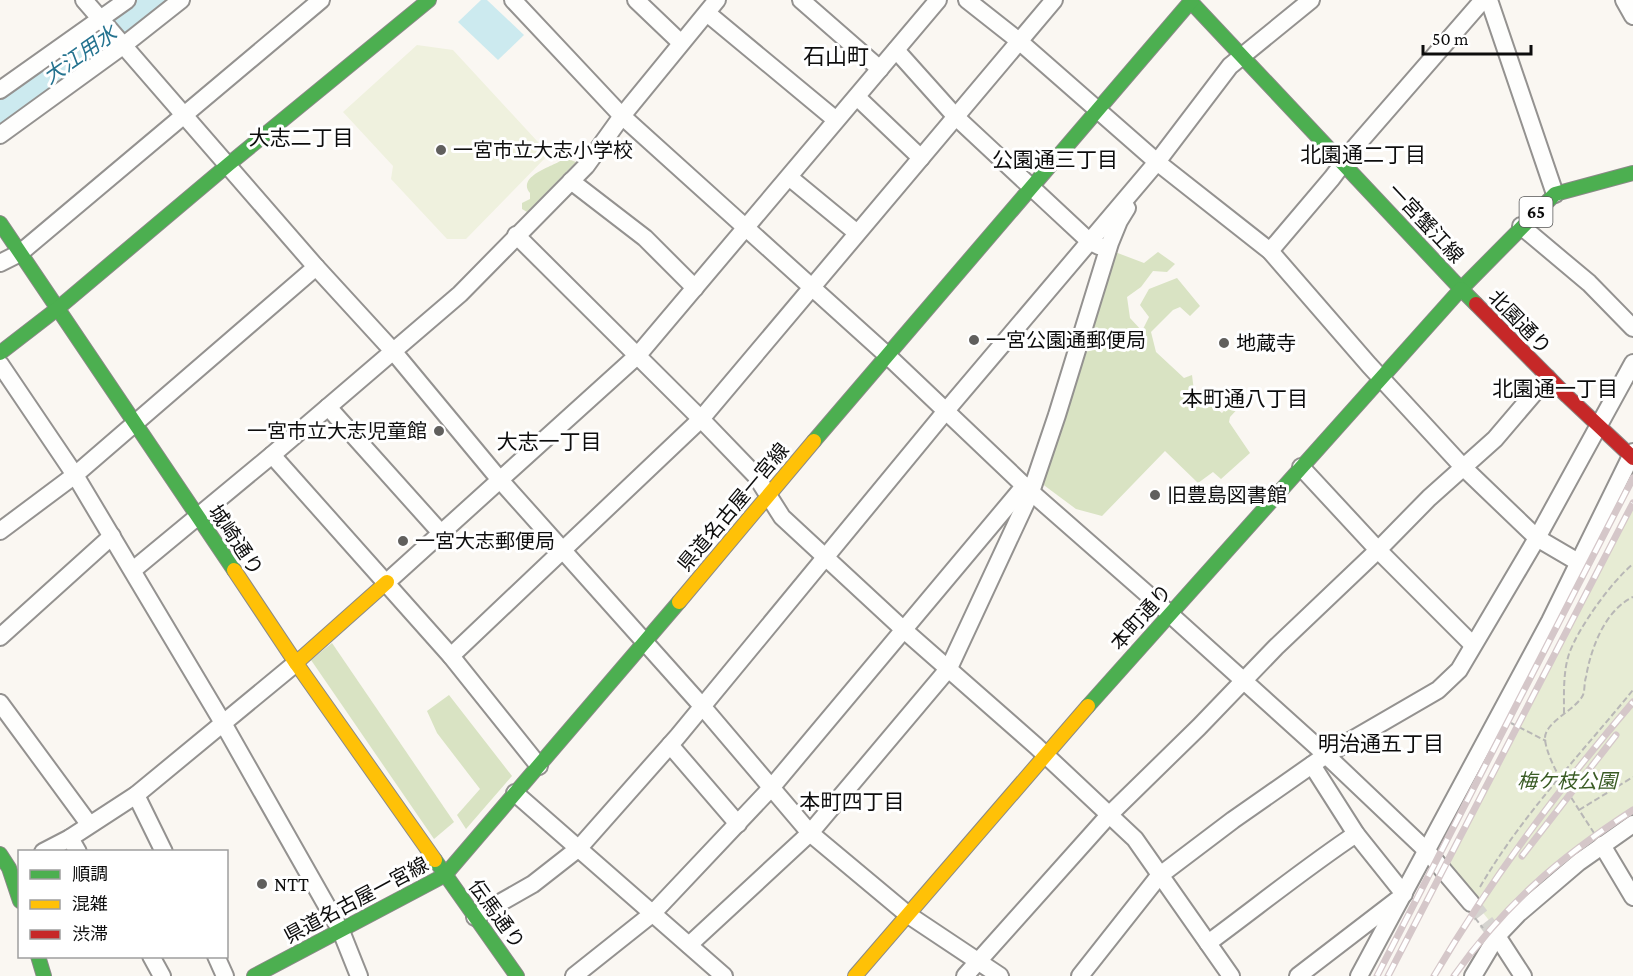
<svg xmlns="http://www.w3.org/2000/svg" width="1633" height="976" font-family="'Crimson Pro','Noto Sans JP',serif">
<style>
.green{fill:#e7ecd4}
.forest{fill:#d9e3c3}
.pitch{fill:#eff1de}
.water{fill:#cceaef}
.lines{fill:none;stroke-linecap:round;stroke-linejoin:round}
.river{stroke:#cceaef;stroke-width:26}
.street-tunnel{stroke:#d6d4d0;stroke-width:16;stroke-dasharray:16 8;stroke-linecap:butt}
.street-casing{stroke:#949290;stroke-width:20}
.fast-casing{stroke:#8a8987;stroke-width:16}
.slow-casing{stroke:#8a8987;stroke-width:16}
.jam-casing{stroke:#8a8987;stroke-width:16}
.path{stroke:#b8b7b6;stroke-width:2;stroke-dasharray:6 3;stroke-linecap:butt}
.street{stroke:#fefefd;stroke-width:16}
.fast{stroke:#4caf50;stroke-width:14}
.slow{stroke:#ffc107;stroke-width:14}
.jam{stroke:#c62828;stroke-width:14}
.rail-casing{stroke:#d5c7c9;stroke-width:7}
.rail{stroke:#fff;stroke-width:4.5;stroke-dasharray:14;stroke-linecap:butt}
.poi-dot{fill:#605f5d;stroke:#fff;stroke-width:2}
.labels{text-anchor:middle;dominant-baseline:central;stroke-width:6;stroke-linejoin:round;paint-order:stroke}
.shield{fill:#fff;stroke:#565656;stroke-width:1.5}
.shield-label{font-size:18px;font-weight:bold;fill:#0d0d0d}
.poi-label{font-size:20px;fill:#0d0d0d;stroke:#fff;text-anchor:start}
.street-label{font-size:20px;fill:#0d0d0d;stroke:#fff}
.park-label{font-size:20px;font-style:italic;fill:#3a5c25;stroke:#fff}
.water-label{font-size:21px;font-style:italic;fill:#25738f;stroke:#fff}
.neighbourhood-label{font-size:21px;fill:#0d0d0d;stroke:#fff}
.quarter-label{font-size:22px;fill:#0d0d0d;stroke:#fff}
</style>
<rect width="100%" height="100%" fill="#faf7f2"/>
<polygon class="green" points="1633,507 1633,818 1584,849 1551,874 1495,928 1447,867 1518,732"/>
<g class="forest">
<path d="M565,158L576,162L527,212L522,209V203L530,199V193C516,175 556,166 565,158Z"/>
<polygon points="1115,252 1144,263 1158,252 1175,264 1167,272 1153,271 1141,287 1127,297 1130,318 1142,331 1149,317 1140,305 1149,289 1177,278 1200,306 1190,316 1180,307 1173,310 1151,332 1156,352 1184,378 1192,375 1194,391 1222,413 1237,396 1243,403 1230,417 1229,422 1250,453 1221,479 1213,472 1198,483 1165,451 1102,516 1076,509 1041,483"/>
<polygon points="332,643 454,822 434,839 311,660"/>
<polygon points="449,695 512,776 466,829 457,815 480,789 437,733 427,711"/>
</g>
<polygon class="pitch" points="417,45 453,50 549,154 466,239 447,239 391,179 393,166 343,112"/>
<polygon class="water" points="481,0 487,0 524,35 498,60 458,22"/>
<g class="lines">
<polyline class="river" points="0,110 159,0"/>
<polyline class="street-tunnel" points="1471,903 1497,936"/>
<defs>
<g id="street">
<polyline points="84,0 316,267 393,351 500,480 702,706 810,833 907,914 1000,976"/>
<polyline points="513,0 622,116 888,356 1031,492 1162,607 1326,755 1427,851 1471,903"/>
<polyline points="636,0 681,43"/>
<polyline points="801,0 880,69"/>
<polyline points="967,0 1019,41 1157,162 1270,251 1369,365 1463,467 1537,538 1578,562"/>
<polyline points="1489,0 1555,194"/>
<polyline points="1624,0 1633,16"/>
<polyline points="707,13 836,120"/>
<polyline points="896,50 956,117 1089,241 1099,246"/>
<polyline points="0,90 127,0"/>
<polyline points="857,97 921,158"/>
<polyline points="0,135 124,45 181,0"/>
<polyline points="789,177 857,233"/>
<polyline points="571,181 645,238 695,288"/>
<polyline points="1521,226 1589,283 1633,328"/>
<polyline points="516,235 701,419 756,476 782,517 904,630 1036,746 1135,839 1231,976"/>
<polyline points="1270,251 1332,178 1356,146 1483,0"/>
<polyline points="0,263 20,253 321,0"/>
<polyline points="0,364 75,475 223,723 341,931 359,976"/>
<polyline points="328,407 441,533"/>
<polyline points="272,455 451,656 539,766"/>
<polyline points="1301,467 1378,550 1473,645"/>
<polyline points="0,531 75,475 316,267"/>
<polyline points="133,570 272,455 460,294 586,166 622,116 717,0"/>
<polyline points="387,582 638,355 938,0"/>
<polyline points="0,637 112,536"/>
<polyline points="451,656 701,419 1054,0"/>
<polyline points="0,703 89,824"/>
<polyline points="670,745 738,824"/>
<polyline points="1312,765 1356,834 1404,894"/>
<polyline points="515,793 724,976"/>
<polyline points="136,795 164,852"/>
<polyline points="70,838 78,852"/>
<polyline points="1602,845 1633,897"/>
<polyline points="43,852 70,838 136,795 296,663"/>
<polyline points="475,917 533,884 579,848 678,736 945,412 1157,162 1230,66 1311,0"/>
<polyline points="1497,936 1523,976"/>
<path d="M1208,943C1257,907 1305,868 1356,834"/>
<polyline points="689,945 810,833 949,668 1031,492 1057,415 1110,243 1119,221 1127,208"/>
<polyline points="151,956 162,976"/>
<polyline points="216,956 225,976"/>
<polyline points="574,976 652,914 771,788 1025,485"/>
<polyline points="965,976 1109,815 1199,727 1276,647 1378,550 1429,498 1495,439 1547,378"/>
<polyline points="1080,976 1159,876 1233,820 1326,755 1438,690 1459,670 1537,538 1633,363"/>
<polyline points="1298,976 1397,900"/>
<polyline points="1359,976 1550,621 1633,452"/>
<polyline points="1473,976 1497,936 1518,914 1579,862 1633,824"/>
</g>
<g id="fast">
<polyline points="1191,2 1461,289 1555,194 1633,173"/>
<polyline points="0,223 234,570"/>
<polyline points="0,353 57,309 229,164 429,0"/>
<polyline points="814,441 1192,0"/>
<polyline points="1088,706 1461,289 1476,304"/>
<polyline points="0,854 9,868 20,901"/>
<polyline points="435,860 517,976"/>
<polyline points="38,956 44,976"/>
<polyline points="254,976 445,875 679,602"/>
</g>
<g id="slow">
<polyline points="234,570 296,663 435,860"/>
<polyline points="679,602 814,441"/>
<polyline points="296,663 387,582"/>
<polyline points="855,976 1088,706"/>
</g>
<polyline id="jam" points="1476,304 1567,396 1633,458"/>
</defs>
<use href="#street" class="street-casing"/>
<use href="#fast" class="fast-casing"/>
<use href="#slow" class="slow-casing"/>
<use href="#jam" class="jam-casing"/>
<g class="path">
<path d="M1564,713C1564,694 1563,672 1569,654C1578,628 1612,581 1633,564"/>
<polyline points="1511,723 1546,741"/>
<polyline points="1579,810 1633,777"/>
<path d="M1594,833C1580,811 1547,764 1545,739C1544,722 1576,710 1583,695C1585,690 1584,683 1586,677C1591,648 1605,610 1633,597"/>
<path d="M1480,887C1522,815 1580,755 1633,690"/>
<polyline points="1475,918 1483,928"/>
</g>
<use href="#street" class="street"/>
<use href="#fast" class="fast"/>
<use href="#slow" class="slow"/>
<use href="#jam" class="jam"/>
<defs>
<g id="rail">
<polyline points="1522,856 1616,735"/>
<polyline points="1377,976 1633,478"/>
<polyline points="1388,976 1633,503"/>
<path d="M1434,976C1493,876 1558,790 1633,702"/>
<path d="M1454,976C1505,904 1559,858 1633,810"/>
</g>
</defs>
<use href="#rail" class="rail-casing"/>
<use href="#rail" class="rail"/>
</g>
<g class="poi-dot">
<circle cx="441" cy="150" r="6"/>
<circle cx="974" cy="340" r="6"/>
<circle cx="1224" cy="343" r="6"/>
<circle cx="439" cy="431" r="6"/>
<circle cx="1155" cy="495" r="6"/>
<circle cx="403" cy="541" r="6"/>
<circle cx="262" cy="884" r="6"/>
</g>
<g class="labels">
<rect class="shield" x="1519.5" y="197" width="33" height="30" rx="4.5"/>
<g class="shield-label">
<text x="1536" y="212">65</text>
</g>
<g class="poi-label">
<text x="453" y="150">一宮市立大志小学校</text>
<text x="986" y="340">一宮公園通郵便局</text>
<text x="1236" y="343">地蔵寺</text>
<text x="427" y="431" text-anchor="end">一宮市立大志児童館</text>
<text x="1167" y="495">旧豊島図書館</text>
<text x="415" y="541">一宮大志郵便局</text>
<text x="274" y="884">NTT</text>
</g>
<g class="street-label">
<text transform="translate(1426 223) rotate(47)">一宮蟹江線</text>
<text transform="translate(1520 322) rotate(46)">北園通り</text>
<text transform="translate(733 507) rotate(-50)">県道名古屋一宮線</text>
<text transform="translate(236 540) rotate(56)">城崎通り</text>
<text transform="translate(1141 617) rotate(-48)">本町通り</text>
<text transform="translate(356 900) rotate(-28)">県道名古屋一宮線</text>
<text transform="translate(497 914) rotate(54)">伝馬通り</text>
</g>
<g class="park-label">
<text x="1567" y="781">梅ケ枝公園</text>
</g>
<g class="water-label">
<text transform="translate(80 55) rotate(-35)">大江用水</text>
</g>
<g class="neighbourhood-label">
<text x="301" y="138">大志二丁目</text>
<text x="1363" y="155">北園通二丁目</text>
<text x="1055" y="160">公園通三丁目</text>
<text x="1555" y="389">北園通一丁目</text>
<text x="1245" y="399">本町通八丁目</text>
<text x="549" y="442">大志一丁目</text>
<text x="1381" y="744">明治通五丁目</text>
<text x="852" y="802">本町四丁目</text>
</g>
<g class="quarter-label">
<text x="836" y="56">石山町</text>
</g>
</g>
<rect x="18" y="850" width="210" height="108" fill="#ffffff" stroke="#9e9e9e" stroke-width="1.5"/>
<rect x="30" y="870" width="30" height="9" fill="#4caf50" stroke="#9e9e9e" stroke-width="1.5"/>
<text x="72" y="880" font-size="18" fill="#0d0d0d">順調</text>
<rect x="30" y="900" width="30" height="9" fill="#ffc107" stroke="#9e9e9e" stroke-width="1.5"/>
<text x="72" y="910" font-size="18" fill="#0d0d0d">混雑</text>
<rect x="30" y="930" width="30" height="9" fill="#c62828" stroke="#9e9e9e" stroke-width="1.5"/>
<text x="72" y="940" font-size="18" fill="#0d0d0d">渋滞</text>
<path d="M1423 45v9h108v-9" fill="none" stroke="#0d0d0d" stroke-width="3"/>
<text x="1432" y="45" font-size="18" fill="#0d0d0d" stroke="#ffffff" stroke-width="4.5" paint-order="stroke">50 m</text>
</svg>
